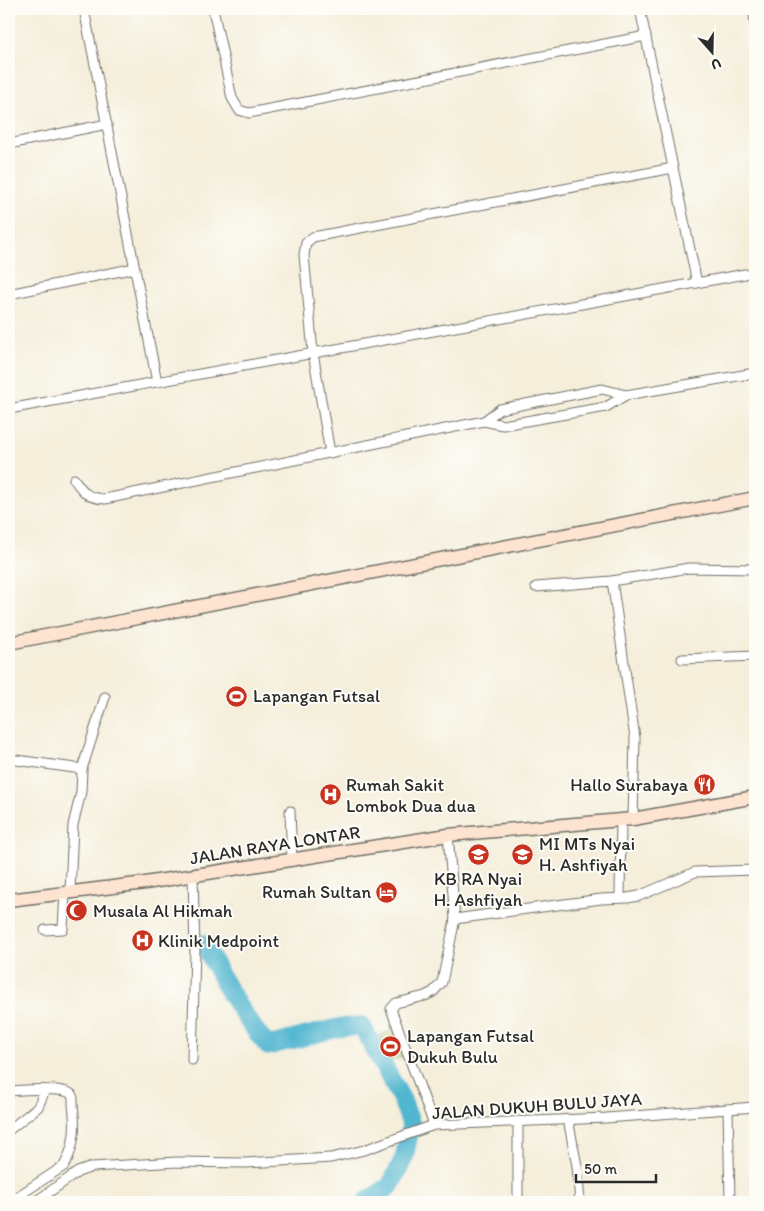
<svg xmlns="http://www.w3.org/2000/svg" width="764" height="1211" font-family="Itim,sans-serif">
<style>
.green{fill:#b0cd74;stroke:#6e7c50}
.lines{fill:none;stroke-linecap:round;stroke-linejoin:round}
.river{stroke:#51b6d0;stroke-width:19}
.street-casing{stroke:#716f68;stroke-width:11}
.secondary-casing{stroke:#716f68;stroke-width:15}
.street{stroke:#fff;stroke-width:9}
.secondary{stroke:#fde4d1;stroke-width:12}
.labels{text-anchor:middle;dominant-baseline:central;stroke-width:4;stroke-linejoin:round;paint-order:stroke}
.poi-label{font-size:18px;fill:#2b2b2b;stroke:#fdfcf7;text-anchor:start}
.street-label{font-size:18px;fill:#2b2b2b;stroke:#fdfcf7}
</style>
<rect width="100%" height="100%" fill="#fdfcf7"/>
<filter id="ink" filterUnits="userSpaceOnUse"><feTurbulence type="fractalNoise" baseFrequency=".02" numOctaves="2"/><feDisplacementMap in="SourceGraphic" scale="10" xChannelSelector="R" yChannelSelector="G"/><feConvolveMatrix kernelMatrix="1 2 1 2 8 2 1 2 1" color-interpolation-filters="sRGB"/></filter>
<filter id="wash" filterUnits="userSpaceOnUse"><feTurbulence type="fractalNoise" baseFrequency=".0096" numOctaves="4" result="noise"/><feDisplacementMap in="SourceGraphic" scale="20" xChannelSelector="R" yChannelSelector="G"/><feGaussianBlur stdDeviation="1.12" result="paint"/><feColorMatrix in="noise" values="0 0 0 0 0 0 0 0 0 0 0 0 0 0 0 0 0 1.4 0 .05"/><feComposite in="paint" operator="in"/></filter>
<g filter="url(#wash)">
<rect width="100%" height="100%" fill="#f4eeda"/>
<polygon class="green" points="394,1030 403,1057 388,1062 380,1035"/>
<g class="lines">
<path class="river" d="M204,944C222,980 241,1015 268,1046L337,1028L362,1026L402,1100L411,1124L404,1158L390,1186L366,1202"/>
</g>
</g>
<g filter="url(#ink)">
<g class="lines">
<defs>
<g id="street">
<polyline points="84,9 157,382"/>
<polyline points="213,9 232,98 239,110 249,113 646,36"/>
<polyline points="640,9 697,283"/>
<polyline points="753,9 755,23"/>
<polyline points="9,144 107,124"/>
<polyline points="9,294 135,268"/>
<polyline points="9,409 745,274"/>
<polyline points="484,421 503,425 606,407 626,395 755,373"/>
<polyline points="330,453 313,353 304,255 306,243 313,237 673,168"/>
<path d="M74,479C84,493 87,498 105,499L484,421L500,409L602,389L626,395"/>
<polyline points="612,581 635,738 633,819"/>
<polyline points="536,587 612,581 689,568 755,569"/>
<polyline points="682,659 755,656"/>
<polyline points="9,759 82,769"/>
<polyline points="290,811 292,861"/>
<polyline points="70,892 73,825 81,792 82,769 105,697"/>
<polyline points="620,898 621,820"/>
<polyline points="455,919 601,899 627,898 639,896 695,872 755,870"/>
<polyline points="45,930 63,929 65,893"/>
<polyline points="192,1060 195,949 193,876"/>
<path d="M9,1091C20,1090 64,1087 71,1094C74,1097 73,1102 73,1105C76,1127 75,1146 64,1166L9,1202"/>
<polyline points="728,1109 730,1202"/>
<polyline points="568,1119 577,1166 580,1202"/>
<polyline points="518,1121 518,1202"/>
<polyline points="434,1125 391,1009 396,1003 425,996 433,992 442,982 455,919 448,835"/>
<polyline points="9,1130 38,1107 45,1090"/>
<polyline points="35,1202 78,1172 92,1167 177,1162 246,1163 331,1158 364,1150 434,1125 606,1118 755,1107"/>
</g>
<g id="secondary">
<polyline points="9,643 755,498"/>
<polyline points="9,900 145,883 448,835 633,819 755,797"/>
</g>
</defs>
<use href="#street" class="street-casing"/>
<use href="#secondary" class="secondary-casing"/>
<use href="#street" class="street"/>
<use href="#secondary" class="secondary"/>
</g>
</g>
<defs>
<symbol id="stadium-disc" viewBox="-11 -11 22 22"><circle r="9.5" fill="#c8321e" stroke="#fdfcf7"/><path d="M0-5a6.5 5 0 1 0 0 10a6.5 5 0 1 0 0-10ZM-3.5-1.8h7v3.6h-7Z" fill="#fff"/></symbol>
<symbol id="restaurant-disc" viewBox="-11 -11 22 22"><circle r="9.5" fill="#c8321e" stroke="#fdfcf7"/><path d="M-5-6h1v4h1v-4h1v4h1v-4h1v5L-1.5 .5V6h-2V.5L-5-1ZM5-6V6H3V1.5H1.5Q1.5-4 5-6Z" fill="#fff"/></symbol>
<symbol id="hospital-disc" viewBox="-11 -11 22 22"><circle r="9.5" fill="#c8321e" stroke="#fdfcf7"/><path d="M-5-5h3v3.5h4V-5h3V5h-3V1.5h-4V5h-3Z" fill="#fff"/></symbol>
<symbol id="school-disc" viewBox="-11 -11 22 22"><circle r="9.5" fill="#c8321e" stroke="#fdfcf7"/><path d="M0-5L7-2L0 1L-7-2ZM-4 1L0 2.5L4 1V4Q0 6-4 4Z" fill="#fff"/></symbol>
<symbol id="hotel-disc" viewBox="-11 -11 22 22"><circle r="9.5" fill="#c8321e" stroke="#fdfcf7"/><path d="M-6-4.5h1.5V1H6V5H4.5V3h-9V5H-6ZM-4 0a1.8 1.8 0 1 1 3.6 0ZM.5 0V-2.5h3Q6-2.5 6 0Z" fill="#fff"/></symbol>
<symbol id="mosque-disc" viewBox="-11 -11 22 22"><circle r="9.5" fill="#c8321e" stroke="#fdfcf7"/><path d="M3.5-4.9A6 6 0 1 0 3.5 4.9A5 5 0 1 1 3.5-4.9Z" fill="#fff"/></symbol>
</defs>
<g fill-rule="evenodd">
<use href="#stadium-disc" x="224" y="684" width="25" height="25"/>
<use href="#restaurant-disc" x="692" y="772" width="25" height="25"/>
<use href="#hospital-disc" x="318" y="782" width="25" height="25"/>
<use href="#school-disc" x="466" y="842" width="25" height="25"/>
<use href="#school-disc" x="510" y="842" width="25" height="25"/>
<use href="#hotel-disc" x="374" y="880" width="25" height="25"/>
<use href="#mosque-disc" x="64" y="898" width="25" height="25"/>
<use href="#hospital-disc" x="130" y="928" width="25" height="25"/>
<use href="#stadium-disc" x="378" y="1034" width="25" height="25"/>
</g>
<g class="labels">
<g class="poi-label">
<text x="253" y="696">Lapangan Futsal</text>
<text x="346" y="785">Rumah Sakit<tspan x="346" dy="21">Lombok Dua dua</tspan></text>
<text x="688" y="785" text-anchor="end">Hallo Surabaya</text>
<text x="539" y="844">MI MTs Nyai<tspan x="539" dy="21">H. Ashfiyah</tspan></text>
<text x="478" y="879" text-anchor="middle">KB RA Nyai<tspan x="478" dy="21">H. Ashfiyah</tspan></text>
<text x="371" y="892" text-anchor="end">Rumah Sultan</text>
<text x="93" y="911">Musala Al Hikmah</text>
<text x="158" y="941">Klinik Medpoint</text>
<text x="407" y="1036">Lapangan Futsal<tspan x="407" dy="21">Dukuh Bulu</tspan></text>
</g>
<g class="street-label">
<text transform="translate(275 845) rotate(-9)">JALAN RAYA LONTAR</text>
<text transform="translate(537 1106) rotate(-4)">JALAN DUKUH BULU JAYA</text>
</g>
</g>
<rect width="764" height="1211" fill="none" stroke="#fdfcf7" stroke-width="30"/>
<g transform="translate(712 52) rotate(160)" stroke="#fdfcf7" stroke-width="4" paint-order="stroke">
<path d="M0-4L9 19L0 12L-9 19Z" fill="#2b2b2b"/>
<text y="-8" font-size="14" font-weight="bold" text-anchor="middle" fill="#2b2b2b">U</text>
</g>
<path d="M576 1174v8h80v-8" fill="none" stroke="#2b2b2b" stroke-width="2.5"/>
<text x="584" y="1174" font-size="15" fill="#2b2b2b" stroke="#fdfcf7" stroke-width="4" paint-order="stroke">50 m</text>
</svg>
